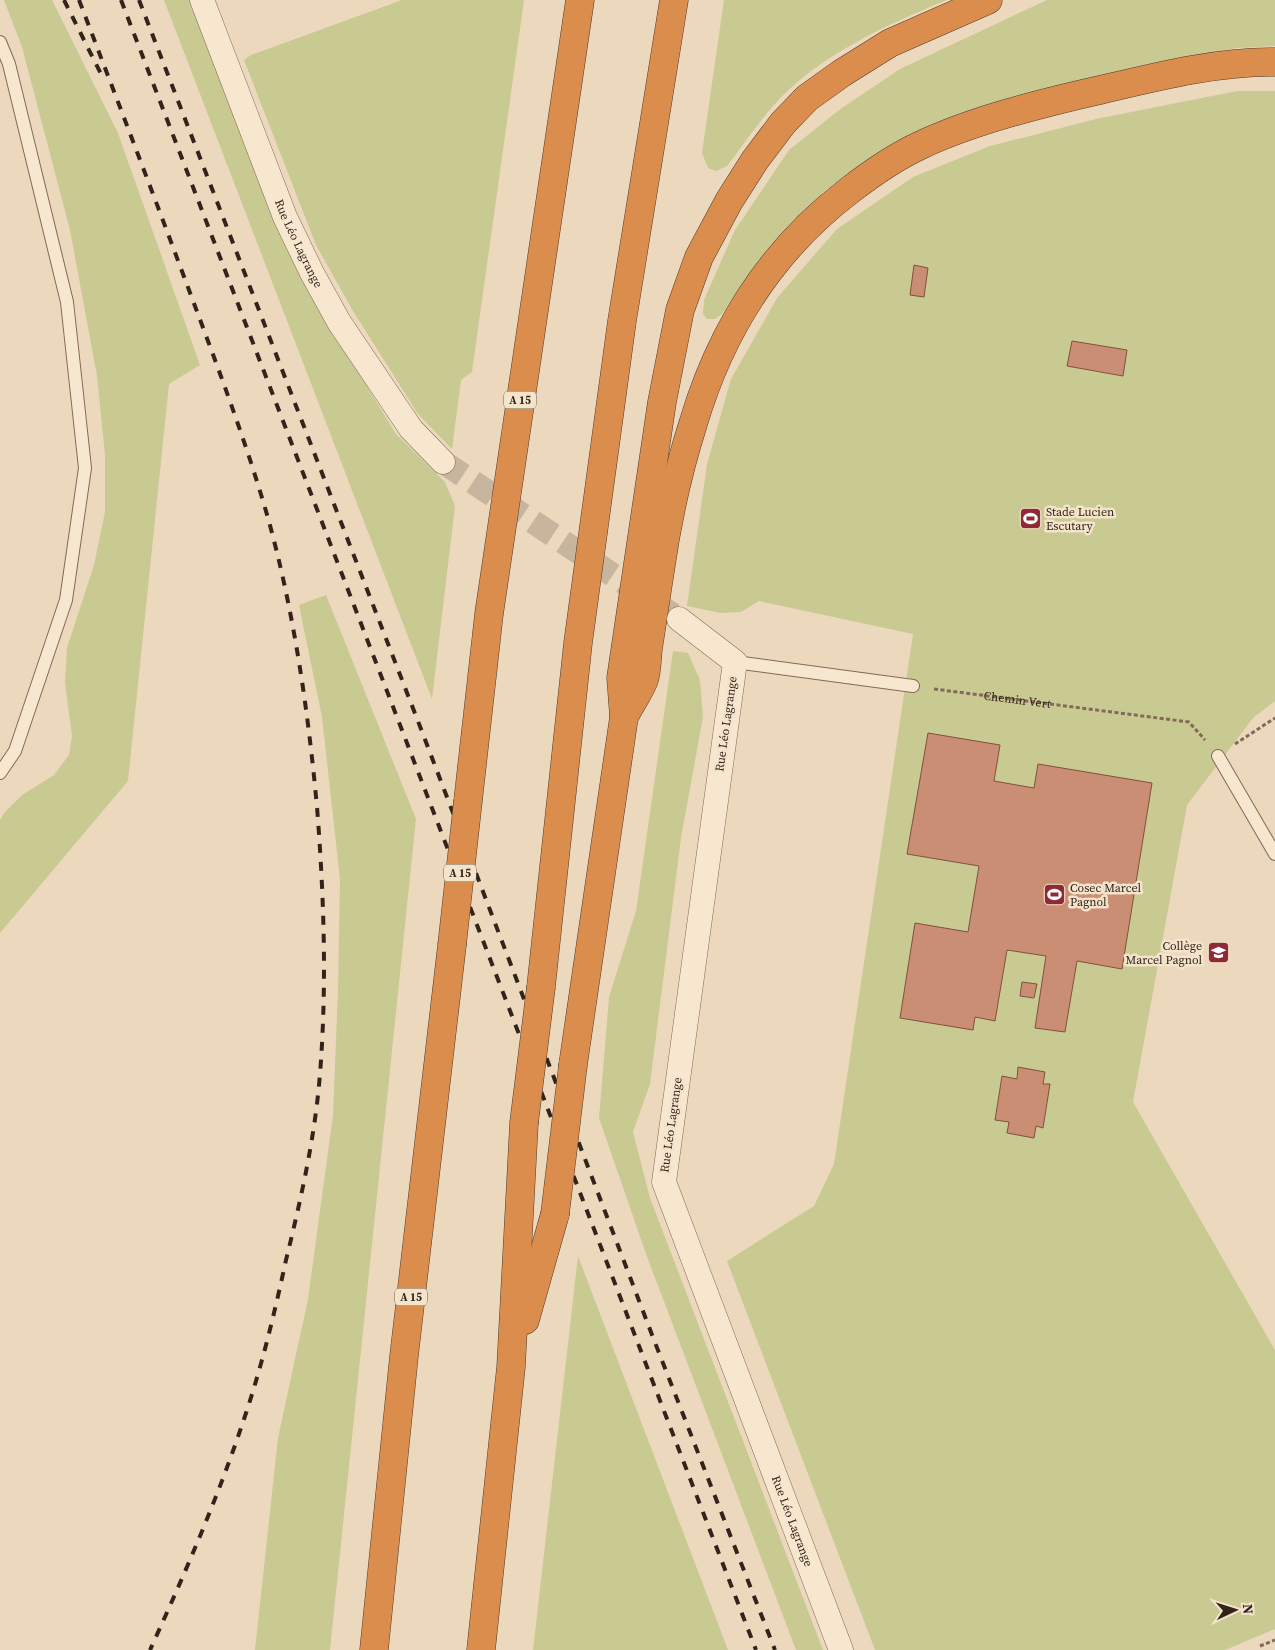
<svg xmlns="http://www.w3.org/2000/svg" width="1275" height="1650" font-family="'Source Serif 4',serif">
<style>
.green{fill:#c9c992}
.building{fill:#c98e73;stroke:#81513d}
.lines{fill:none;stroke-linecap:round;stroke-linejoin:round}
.minor-tunnel{stroke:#c7b59d;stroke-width:24;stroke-dasharray:24 12;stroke-linecap:butt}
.service-casing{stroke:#836957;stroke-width:14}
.minor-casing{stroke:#836957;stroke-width:25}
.motorway-casing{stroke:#50392b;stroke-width:29}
.path{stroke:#836957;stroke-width:3;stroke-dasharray:4 2.5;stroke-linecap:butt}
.service{stroke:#f7e7cf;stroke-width:12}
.minor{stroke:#f7e7cf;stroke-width:24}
.motorway{stroke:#db8d4e;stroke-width:28}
.rail{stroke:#33241b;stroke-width:4;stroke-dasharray:9 9;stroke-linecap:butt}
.motorway-bridge-casing{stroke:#50392b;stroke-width:29;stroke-linecap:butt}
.motorway-bridge{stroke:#db8d4e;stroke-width:28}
.labels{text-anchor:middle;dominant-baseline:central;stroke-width:5;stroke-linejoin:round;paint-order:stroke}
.shield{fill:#f4e4cc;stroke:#6d5e50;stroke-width:1}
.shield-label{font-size:11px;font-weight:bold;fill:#33241b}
.street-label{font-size:12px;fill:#33241b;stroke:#f4e4cc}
.poi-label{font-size:12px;fill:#33241b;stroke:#f4e4cc;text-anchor:start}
</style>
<rect width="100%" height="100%" fill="#ecd9bd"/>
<g class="green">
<polygon points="4,0 52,0 118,133 200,365 169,384 128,781 0,933 0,820 5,812 22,795 54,775 69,755 72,736 65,683 67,648 94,565 105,512 105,455 97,376 70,230 22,47"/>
<polygon points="164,0 190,0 272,217 308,290 396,434 445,482 455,506 432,699"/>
<polygon points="402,0 524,0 472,372 461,380 452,449 418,414 353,311 316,245 244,60 251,55"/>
<path d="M724,0H947C888,24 817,56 774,105C757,124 743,146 727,166L716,171L708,168L702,153Z"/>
<polygon points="1047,0 1275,0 1275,46 1237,48 1140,66 1001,102 929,126 862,163 822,193 784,234 738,290 722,314 715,319 707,319 703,314 704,300 735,230 789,150 839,110 900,69"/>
<polygon points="1237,91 1275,91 1275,701 1253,718 1187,805 1133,1102 1275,1350 1275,1629 1225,1650 875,1650 727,1261 814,1206 834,1164 913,634 759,601 741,612 720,613 687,606 707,464 731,379 777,298 837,229 913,177 990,146 1096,119"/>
<polygon points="326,595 416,819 330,1650 255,1650 278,1438 308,1299 333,1115 338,991 340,879 322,717 299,605"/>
<polygon points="673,651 688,653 700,680 703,717 681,838 650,1084 633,1132 650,1198 823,1650 796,1650 646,1254 599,1118 609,997 636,911"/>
<polygon points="578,1256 728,1650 533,1650"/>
</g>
<g class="building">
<polygon points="914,265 928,268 924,297 910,295"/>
<polygon points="1072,341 1127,350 1123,376 1067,366"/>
<polygon points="928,733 1000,745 994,781 1034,788 1038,764 1152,783 1122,969 1077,961 1065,1032 1035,1028 1046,956 1007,950 995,1021 975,1017 973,1030 900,1018 915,923 968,932 979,866 907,854"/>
<polygon points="1022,982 1037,984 1034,998 1020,996"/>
<polygon points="1018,1067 1045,1072 1043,1084 1050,1084 1043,1128 1036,1126 1034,1138 1007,1133 1009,1122 995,1120 1002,1076 1017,1079"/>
</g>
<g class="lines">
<polyline class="minor-tunnel" points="443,462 679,619"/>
<defs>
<g id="service">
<polyline points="0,42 9,64 67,302 85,468 66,600 15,751 0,773"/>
<polyline points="735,662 913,686"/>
<polyline points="1218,756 1275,854"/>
</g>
<g id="minor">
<path id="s2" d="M202,0L285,217L312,273L339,322L411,429L443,462"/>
<path id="s3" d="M679,619L735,662L664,1182L841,1650"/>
</g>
<g id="motorway">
<path d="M624,717C630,705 639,692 644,680C647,671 647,659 648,649C652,623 656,597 660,571C667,522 678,471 693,424C721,329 771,250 850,190C872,173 895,157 921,145C974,120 1042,103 1100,90C1155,77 1218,61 1275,62"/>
<polyline points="468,801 489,614 580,0"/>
<polyline points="541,987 578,643 622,321 674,0"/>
<polyline points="573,1065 624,717 621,678 662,402 680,310 699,257 729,201 755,160 783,123 807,98 842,73 890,43 988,0"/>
<polyline points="525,1320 555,1214"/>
<polyline points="374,1650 404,1356 452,945"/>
<polyline points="481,1650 511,1367 524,1123"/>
</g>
</defs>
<use href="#service" class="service-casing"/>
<use href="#minor" class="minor-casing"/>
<use href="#motorway" class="motorway-casing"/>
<g class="path">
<path id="s1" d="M934,689L1189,722L1205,740"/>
<polyline points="1235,744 1275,718"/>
<polyline points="1260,1646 1275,1640"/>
</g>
<use href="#service" class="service"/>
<use href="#minor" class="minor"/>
<use href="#motorway" class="motorway"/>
<g class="rail">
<polyline points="64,0 101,74"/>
<path d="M79,0C115,94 151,188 186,282C215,360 245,438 268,518C294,612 308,710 317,807C324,896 327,985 320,1074C315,1137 301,1199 286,1260C275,1311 263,1361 247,1410C220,1493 186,1571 150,1650"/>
<polyline points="121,0 756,1650"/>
<polyline points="139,0 421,729 654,1340 775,1650"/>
</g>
<defs>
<g id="motorway-bridge">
<polyline points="452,945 468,801"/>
<polyline points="524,1123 541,987"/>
<polyline points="555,1214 573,1065"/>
</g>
</defs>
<use href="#motorway-bridge" class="motorway-bridge-casing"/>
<use href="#motorway-bridge" class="motorway-bridge"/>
</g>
<defs>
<symbol id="stadium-square" viewBox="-11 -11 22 22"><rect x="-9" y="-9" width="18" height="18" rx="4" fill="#902935" stroke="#f4e4cc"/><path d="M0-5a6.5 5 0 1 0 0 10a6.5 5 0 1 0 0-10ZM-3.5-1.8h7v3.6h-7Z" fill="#fff"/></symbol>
<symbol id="school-square" viewBox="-11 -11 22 22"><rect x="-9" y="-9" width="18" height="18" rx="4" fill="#902935" stroke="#f4e4cc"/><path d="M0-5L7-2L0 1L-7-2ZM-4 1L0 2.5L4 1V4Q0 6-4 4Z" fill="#fff"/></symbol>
</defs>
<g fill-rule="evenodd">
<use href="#stadium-square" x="1018" y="506" width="25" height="25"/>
<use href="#stadium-square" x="1042" y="882" width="25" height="25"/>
<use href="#school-square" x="1206" y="940" width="25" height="25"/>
</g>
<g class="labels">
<g class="shield">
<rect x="504" y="391.5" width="32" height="17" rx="4"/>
<rect x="444" y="864.5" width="32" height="17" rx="4"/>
<rect x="395" y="1288.5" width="32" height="17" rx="4"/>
</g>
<g class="shield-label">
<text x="520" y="400">A 15</text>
<text x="460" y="873">A 15</text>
<text x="411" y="1297">A 15</text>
</g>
<g class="street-label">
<text stroke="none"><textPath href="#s2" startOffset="262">Rue Léo Lagrange</textPath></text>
<text stroke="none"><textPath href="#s1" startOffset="84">Chemin Vert</textPath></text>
<text transform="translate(726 724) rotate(-82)">Rue Léo Lagrange</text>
<text transform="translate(671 1125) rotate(-82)">Rue Léo Lagrange</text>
<text stroke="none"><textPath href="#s3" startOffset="958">Rue Léo Lagrange</textPath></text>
</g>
<g class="poi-label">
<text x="1046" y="512">Stade Lucien<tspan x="1046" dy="14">Escutary</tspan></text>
<text x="1070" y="888">Cosec Marcel<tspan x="1070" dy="14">Pagnol</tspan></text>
<text x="1202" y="946" text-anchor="end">Collège<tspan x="1202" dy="14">Marcel Pagnol</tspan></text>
</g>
</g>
<g transform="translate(1235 1610) rotate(86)" stroke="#f4e4cc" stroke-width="4" paint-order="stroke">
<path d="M0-4L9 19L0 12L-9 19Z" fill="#33241b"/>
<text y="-8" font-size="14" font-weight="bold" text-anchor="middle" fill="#33241b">N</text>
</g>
</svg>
